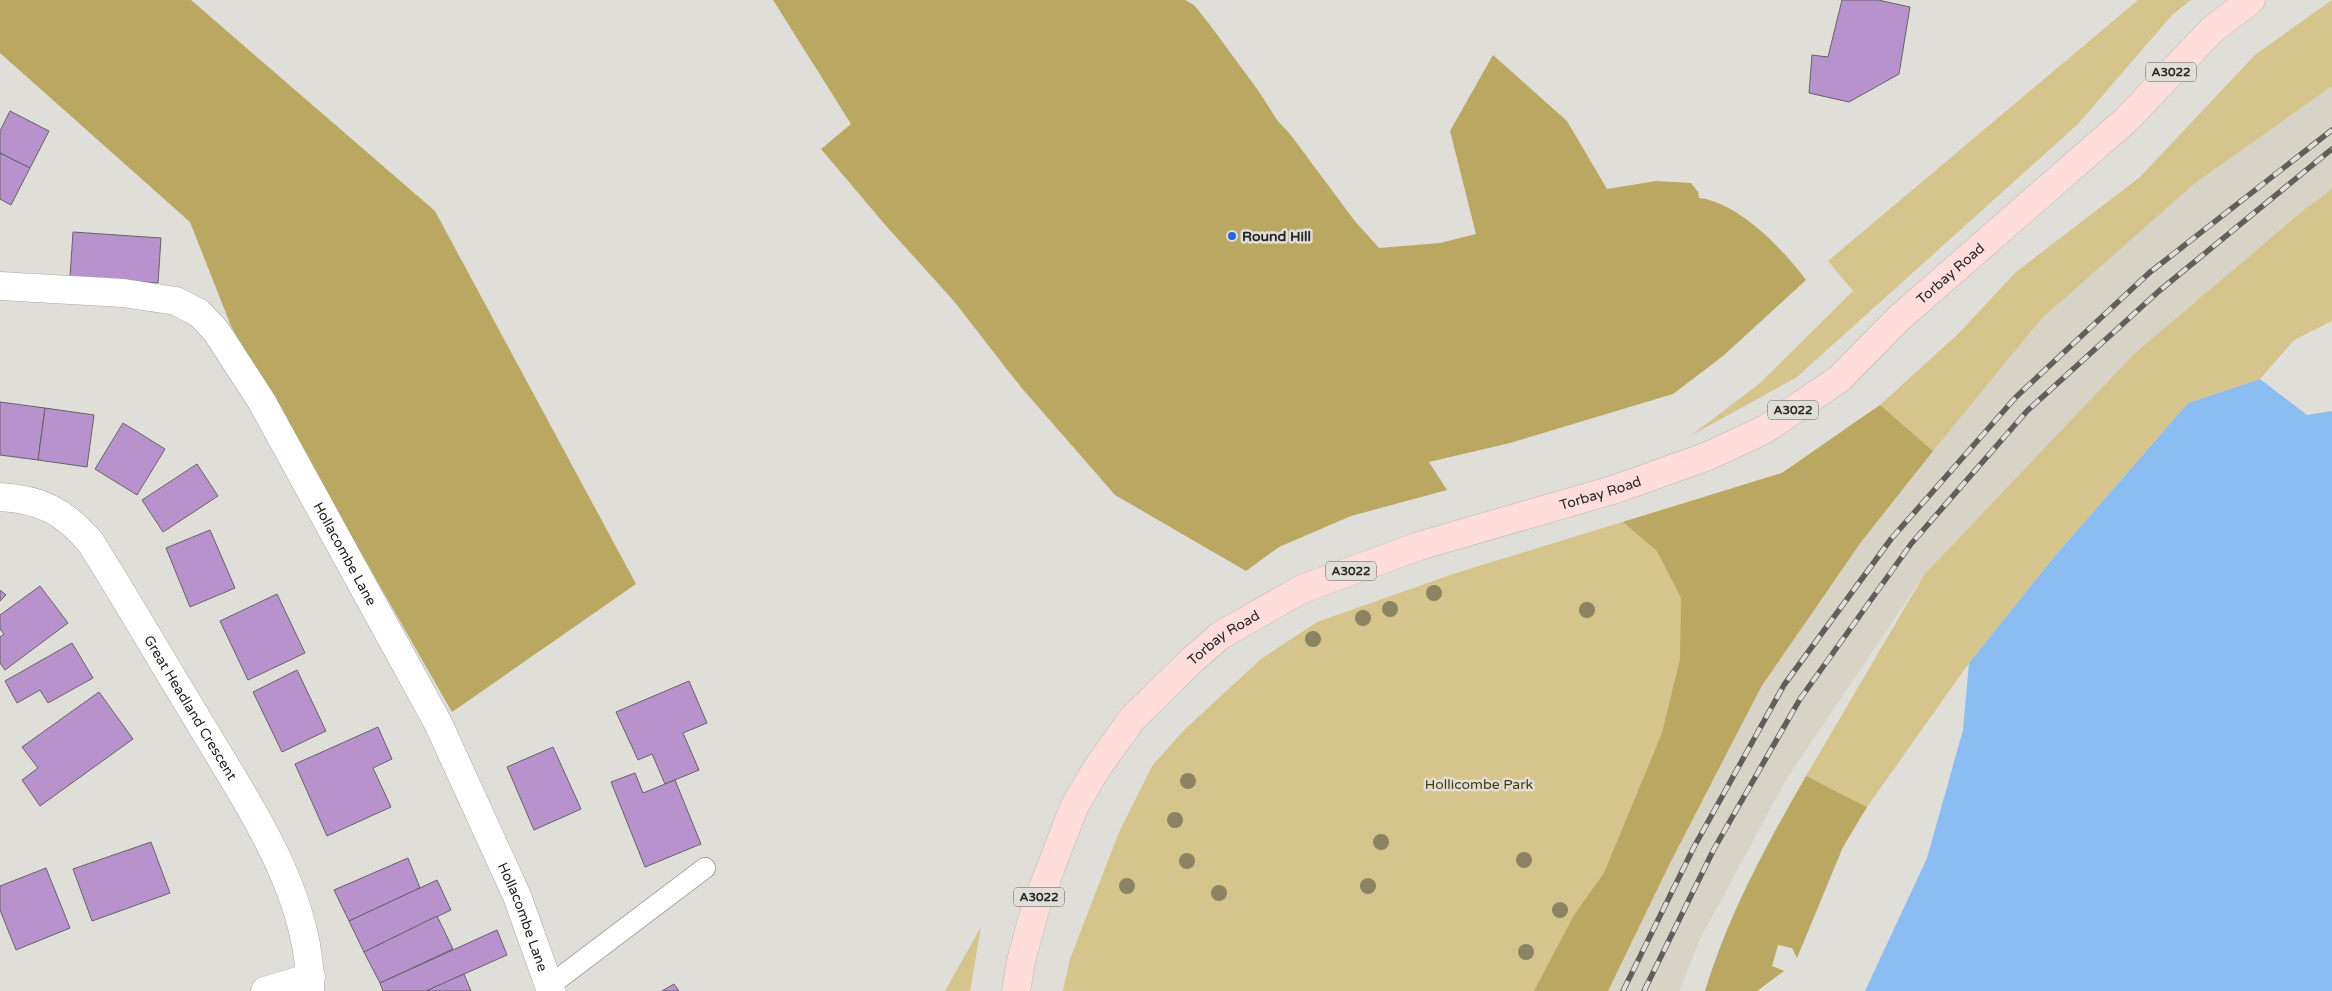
<svg xmlns="http://www.w3.org/2000/svg" width="2332" height="991" font-family="'Varela Round',sans-serif">
<style>
.built{fill:#d7d3c6}
.green{fill:#d5c58d}
.forest{fill:#baa761}
.water{fill:#8cbdf2}
.building{fill:#b792cc;stroke:#666267}
.lines{fill:none;stroke-linecap:round;stroke-linejoin:round}
.service-casing{stroke:#a9a7a1;stroke-width:22}
.minor-casing{stroke:#a9a7a1;stroke-width:29}
.primary-casing{stroke:#bab9b8;stroke-width:29}
.service{stroke:#fff;stroke-width:20}
.minor{stroke:#fff;stroke-width:28}
.primary{stroke:#feddda;stroke-width:28}
.rail-casing{stroke:#605f5b;stroke-width:5.5}
.rail{stroke:#e0ded8;stroke-width:4;stroke-dasharray:11;stroke-linecap:butt}
.tree{fill:#8b8361}
.poi-dot{fill:#2667d4;stroke:#e0ded8;stroke-width:2}
.labels{text-anchor:middle;dominant-baseline:central;stroke-width:5;stroke-linejoin:round;paint-order:stroke}
.shield{fill:#e0ded8;stroke:#5e5c59;stroke-width:1}
.shield-label{font-size:12px;font-weight:bold;fill:#262522}
.poi-label{font-size:14px;font-weight:bold;fill:#262522;stroke:#e0ded8;text-anchor:start}
.street-label{font-size:14px;fill:#262522;stroke:#e0ded8}
.park-label{font-size:14px;fill:#463900;stroke:#e0ded8}
</style>
<rect width="100%" height="100%" fill="#e0ded8"/>
<polygon class="built" points="2332,0 2332,189 2305,209 1924,575 1786,780 1700,939 1679,991 1608,991 1669,865 1761,687 1861,542 1933,451 1959,333 2016,272 2140,177 2255,55"/>
<g class="green">
<polygon points="2138,0 2191,0 2172,15 2078,124 1797,377 1692,435 1760,383 1853,291 1828,261"/>
<polygon points="2332,0 2332,86 2195,183 2041,319 1933,451 1861,542 1761,687 1669,865 1608,991 1063,991 1070,959 1119,832 1152,766 1184,730 1261,659 1317,622 1456,573 1782,473 1880,405 1959,333 2016,272 2140,177 2255,55"/>
<polygon points="2332,189 2332,321 2294,340 2260,379 2188,403 2054,557 1969,663 1867,807 1806,776 1924,575 2134,354 2305,209"/>
<polygon points="981,927 970,991 945,991"/>
</g>
<g class="forest">
<polygon points="0,0 191,0 435,211 636,584 452,712 231,326 190,222 0,53"/>
<path d="M773,0H1185L1194,5L1210,25L1260,93L1277,120L1290,134L1354,220L1379,248L1440,243L1476,234L1450,131L1493,55L1567,121L1607,189L1656,181L1691,183L1698,192L1699,198C1738,202 1783,249 1806,280L1723,356L1673,394L1510,443L1429,462L1447,490L1351,516L1279,547L1246,571L1115,495L1020,386L953,300L887,227L821,149L851,124Z"/>
<polygon points="1880,405 1933,451 1861,542 1761,687 1669,865 1608,991 1534,991 1574,915 1604,873 1662,733 1680,659 1681,598 1657,551 1623,522 1782,473"/>
<path d="M1806,776L1867,807L1843,847L1797,958L1792,948L1778,945L1772,966L1784,971L1757,991H1705C1728,915 1767,844 1806,776Z"/>
</g>
<polygon class="water" points="2260,379 2307,415 2332,411 2332,991 1865,991 1927,858 1963,730 1969,663 2054,557 2188,403"/>
<g class="building">
<polygon points="1842,0 1878,0 1910,7 1899,74 1849,102 1809,93 1812,55 1828,57"/>
<polygon points="10,111 49,131 30,168 0,153 0,131"/>
<polygon points="0,153 30,168 11,205 0,199"/>
<polygon points="73,232 161,238 158,283 70,277"/>
<polygon points="0,402 45,408 38,460 0,455"/>
<polygon points="45,408 94,415 87,467 38,460"/>
<polygon points="123,423 165,449 137,495 95,469"/>
<polygon points="197,464 218,496 163,532 142,500"/>
<polygon points="210,530 235,588 190,607 166,548"/>
<polygon points="40,586 68,623 5,670 0,663 0,637 4,634 0,629 0,615"/>
<polygon points="0,590 6,595 0,601"/>
<polygon points="277,594 305,653 248,680 220,621"/>
<polygon points="72,643 93,678 48,703 40,690 17,703 5,681"/>
<polygon points="297,670 326,731 282,752 253,692"/>
<polygon points="689,681 707,723 683,733 699,770 665,784 652,754 638,760 616,712"/>
<polygon points="99,692 133,739 40,806 22,780 38,768 22,747"/>
<polygon points="378,727 392,759 373,768 391,807 327,836 295,764"/>
<polygon points="553,747 581,809 534,830 507,767"/>
<polygon points="635,773 643,793 675,780 701,844 645,867 611,782"/>
<polygon points="151,842 170,893 92,921 73,869"/>
<polygon points="408,858 420,888 349,921 334,890"/>
<polygon points="46,868 70,928 16,950 0,910 0,886"/>
<polygon points="437,880 451,910 364,952 349,921"/>
<polygon points="437,916 453,949 380,983 364,952"/>
<polygon points="497,930 507,955 426,991 383,991 380,983"/>
<polygon points="464,974 471,991 426,991"/>
<polygon points="674,984 679,991 662,991"/>
</g>
<g class="lines">
<defs>
<polyline id="service" points="549,986 705,868"/>
<g id="minor">
<path id="s1" d="M0,286L123,293L176,301L199,313L216,331L262,402L438,723L517,896L551,991"/>
<path id="s2" d="M0,497C41,499 65,512 91,543C127,600 160,658 195,715C243,797 312,892 310,991"/>
<polyline points="265,991 311,977"/>
</g>
<g id="primary">
<path id="s3" d="M1016,991L1021,961L1036,906L1074,807L1097,768L1132,719L1192,660L1221,635L1302,589L1419,546L1616,489L1708,456L1764,430L1839,379L1898,319L2126,120L2213,29L2251,0"/>
</g>
</defs>
<use href="#service" class="service-casing"/>
<use href="#minor" class="minor-casing"/>
<use href="#primary" class="primary-casing"/>
<use href="#service" class="service"/>
<use href="#minor" class="minor"/>
<use href="#primary" class="primary"/>
<defs>
<g id="rail">
<polyline points="1623,991 1694,847 1784,685 1891,539 2016,397 2149,273 2332,130"/>
<polyline points="1644,991 1714,849 1800,699 1911,544 2027,411 2159,291 2332,149"/>
</g>
</defs>
<use href="#rail" class="rail-casing"/>
<use href="#rail" class="rail"/>
</g>
<g class="tree">
<circle cx="1434" cy="593" r="8"/>
<circle cx="1390" cy="609" r="8"/>
<circle cx="1587" cy="610" r="8"/>
<circle cx="1363" cy="618" r="8"/>
<circle cx="1313" cy="639" r="8"/>
<circle cx="1188" cy="781" r="8"/>
<circle cx="1175" cy="820" r="8"/>
<circle cx="1381" cy="842" r="8"/>
<circle cx="1524" cy="860" r="8"/>
<circle cx="1187" cy="861" r="8"/>
<circle cx="1127" cy="886" r="8"/>
<circle cx="1368" cy="886" r="8"/>
<circle cx="1219" cy="893" r="8"/>
<circle cx="1560" cy="910" r="8"/>
<circle cx="1526" cy="952" r="8"/>
</g>
<circle class="poi-dot" cx="1232" cy="236" r="5"/>
<g class="labels">
<g class="shield">
<rect x="2146" y="62.5" width="50" height="19" rx="4"/>
<rect x="1768" y="400.5" width="50" height="19" rx="4"/>
<rect x="1326" y="561.5" width="50" height="19" rx="4"/>
<rect x="1014" y="887.5" width="50" height="19" rx="4"/>
</g>
<g class="shield-label">
<text x="2171" y="72">A3022</text>
<text x="1793" y="410">A3022</text>
<text x="1351" y="571">A3022</text>
<text x="1039" y="897">A3022</text>
</g>
<g class="poi-label">
<text x="1242" y="236">Round Hill</text>
</g>
<g class="street-label">
<text stroke="none"><textPath href="#s3" startOffset="1248">Torbay Road</textPath></text>
<text stroke="none"><textPath href="#s3" startOffset="828">Torbay Road</textPath></text>
<text stroke="none"><textPath href="#s1" startOffset="485">Hollacombe Lane</textPath></text>
<text stroke="none"><textPath href="#s3" startOffset="422">Torbay Road</textPath></text>
<text stroke="none"><textPath href="#s2" startOffset="298">Great Headland Crescent</textPath></text>
<text stroke="none"><textPath href="#s1" startOffset="890">Hollacombe Lane</textPath></text>
</g>
<g class="park-label">
<text x="1479" y="784">Hollicombe Park</text>
</g>
</g>
</svg>
